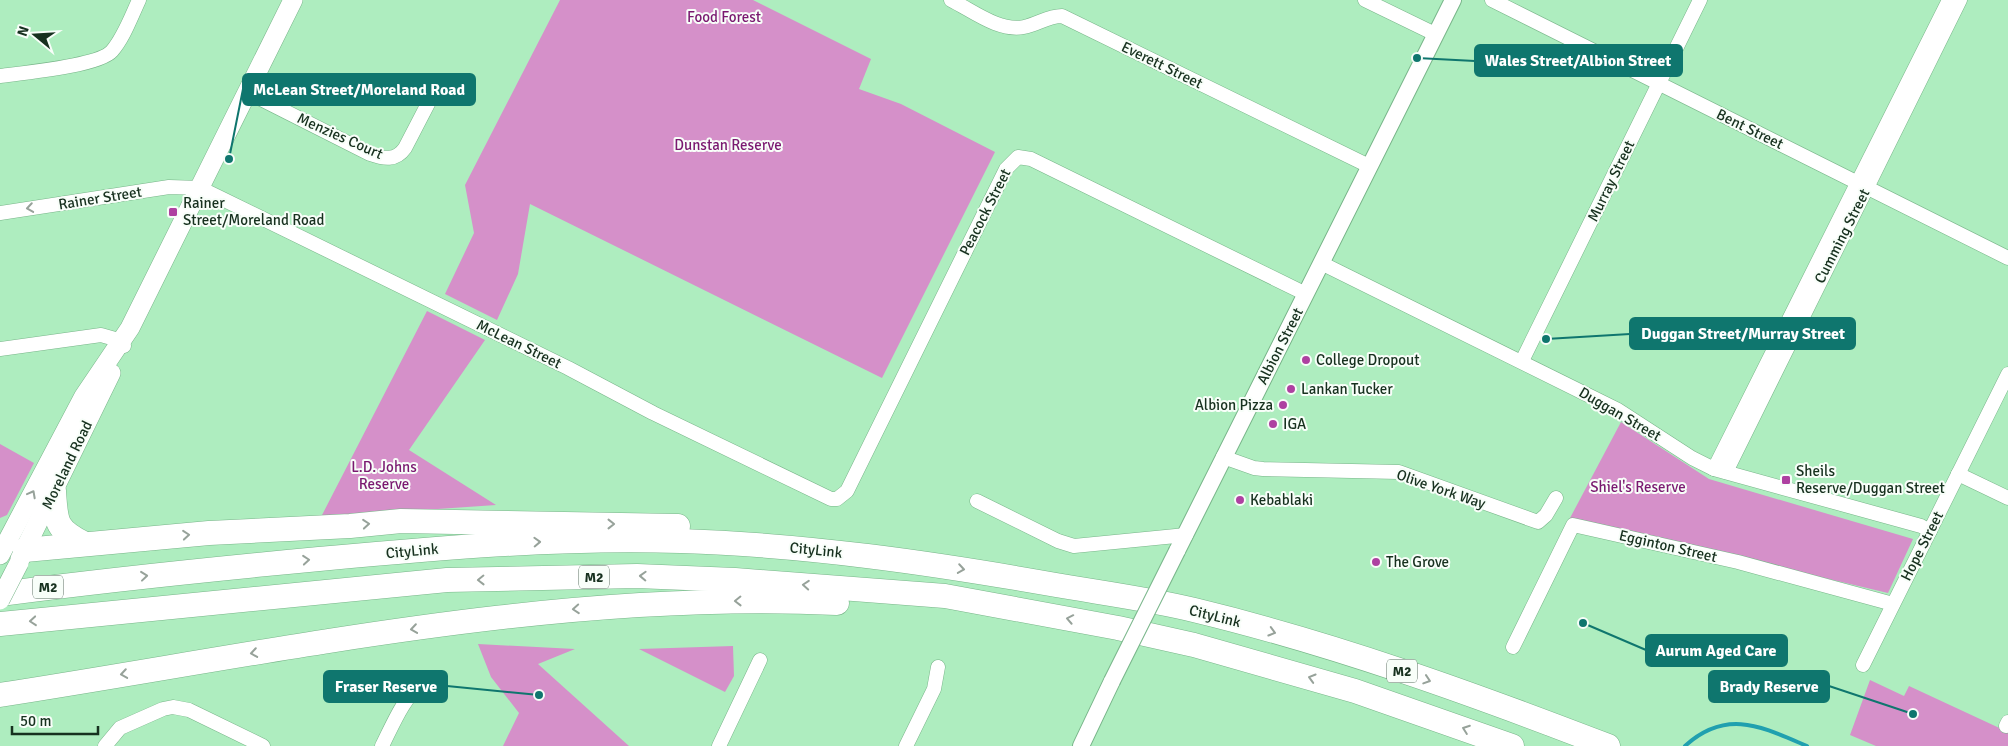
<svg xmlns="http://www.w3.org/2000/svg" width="2008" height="746" font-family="Signika,sans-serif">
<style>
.green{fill:#d590c9}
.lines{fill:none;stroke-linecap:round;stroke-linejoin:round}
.stream{stroke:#20a0af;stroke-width:4}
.minor-casing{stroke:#78b589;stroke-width:15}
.tertiary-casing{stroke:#78b589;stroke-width:18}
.secondary-casing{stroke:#78b589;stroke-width:20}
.motorway-casing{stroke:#78b589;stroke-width:25}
.minor{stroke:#fff;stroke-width:14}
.tertiary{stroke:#fff;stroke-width:16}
.secondary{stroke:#fff;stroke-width:19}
.motorway{stroke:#fff;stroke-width:24}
.tertiary-bridge-casing{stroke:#78b589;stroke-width:18;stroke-linecap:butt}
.secondary-bridge-casing{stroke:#78b589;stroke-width:20;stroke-linecap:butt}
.tertiary-bridge{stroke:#fff;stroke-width:16}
.secondary-bridge{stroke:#fff;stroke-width:19}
.oneway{stroke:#97a29a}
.poi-dot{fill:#ae41a1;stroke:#f8fef9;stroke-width:2}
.labels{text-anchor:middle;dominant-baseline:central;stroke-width:4;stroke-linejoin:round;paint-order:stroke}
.shield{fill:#f8fef9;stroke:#5a6e60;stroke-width:1}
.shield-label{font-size:14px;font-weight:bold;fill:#17311f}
.park-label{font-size:15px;fill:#7a1970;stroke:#f8fef9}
.street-label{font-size:15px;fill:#17311f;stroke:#f8fef9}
.poi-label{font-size:15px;fill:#17311f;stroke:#f8fef9;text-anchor:start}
.leader{fill:none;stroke:#0f766e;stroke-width:2}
.callout-dot{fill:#0f766e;stroke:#f8fef9;stroke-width:2}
.callout{fill:#0f766e;stroke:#0f766e;stroke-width:2}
.callout-label{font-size:16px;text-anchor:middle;font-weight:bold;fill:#fff}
</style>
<rect width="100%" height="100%" fill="#aeedbf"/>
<g class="green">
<polygon points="560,0 753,0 871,59 859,89 901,104 995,152 882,378 530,204 518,274 497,320 445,294 474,233 465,185"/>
<polygon points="427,311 485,340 409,450 496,505 321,517"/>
<polygon points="1621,422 1709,479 1913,539 1888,593 1570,518"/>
<polygon points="0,444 34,463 7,515 0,518"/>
<polygon points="478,644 575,649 538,664 629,746 503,746 519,713 491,677"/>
<polygon points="733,646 734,676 725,692 639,649"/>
<polygon points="1870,680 1904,696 1909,686 2008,732 2008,746 1876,746 1850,735"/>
</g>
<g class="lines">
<path class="stream" d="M1685,746C1727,708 1762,727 1807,746"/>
<defs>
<g id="minor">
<path d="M951,0C973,11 999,32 1024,27C1038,24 1048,16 1062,16L1369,166"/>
<polyline points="1365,0 1435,34"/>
<polyline points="1492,0 2008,258"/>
<path d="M0,76C22,73 99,66 112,51C124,37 131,17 139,0"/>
<path d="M247,92L370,154C384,159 396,161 405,148L432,96"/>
<polyline points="0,213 169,187 200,188 568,368 653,413 831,499 837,499 847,491 1006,169 1018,157 1031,159 1306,294"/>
<polyline points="1321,263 1618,410 1692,458 1714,469 1921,526 1930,531"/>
<polyline points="0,349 101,335 115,339 124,346"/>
<polyline points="1522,361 1700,0"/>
<polyline points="1223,457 1254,468 1263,469 1399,472 1538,522 1546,515 1556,498"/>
<polyline points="1714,469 1949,0"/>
<polyline points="1726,472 1960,0"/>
<polyline points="1958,474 2008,498"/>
<polyline points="977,501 1058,541 1074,546 1186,535"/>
<polyline points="1513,647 1573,525 1738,562 1893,604"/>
<polyline points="1863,665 2008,374"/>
<polyline points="2006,726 2008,722"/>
<polyline points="105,746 120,728 163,709 173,707 189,710 263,746"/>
<path d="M382,746C394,722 403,699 424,680"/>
<polyline points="719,746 760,660"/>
<polyline points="906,746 934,689 938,667"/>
</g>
<g id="tertiary">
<polyline points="1177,551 1453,0"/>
<polyline points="1081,746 1112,681"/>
</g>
<g id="secondary">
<polyline points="0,555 84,396 130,328 293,0"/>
<polyline points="20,559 111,373"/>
</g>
<g id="motorway">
<path d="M54,491C56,522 55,529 85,544"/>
<polyline points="25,550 209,533 350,526 401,521 678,526"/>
<path d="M0,594C106,580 213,569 319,559C439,548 560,537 681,541C807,545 932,563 1056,585C1102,593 1149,599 1194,610C1335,644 1473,694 1608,746"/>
<polyline points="0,624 447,580 637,576 735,580 945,596 1118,628 1194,645 1355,691 1512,746"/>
<path d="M0,695C277,652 555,590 837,603"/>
</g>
</defs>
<use href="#minor" class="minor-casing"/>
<use href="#tertiary" class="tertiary-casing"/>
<use href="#secondary" class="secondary-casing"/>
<use href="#motorway" class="motorway-casing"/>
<use href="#minor" class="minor"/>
<use href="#tertiary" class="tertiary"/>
<use href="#secondary" class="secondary"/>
<use href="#motorway" class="motorway"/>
<defs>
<polyline id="tertiary-bridge" points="1112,681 1177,551"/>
<polyline id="secondary-bridge" points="0,600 19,563"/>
</defs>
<use href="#tertiary-bridge" class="tertiary-bridge-casing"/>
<use href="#secondary-bridge" class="secondary-bridge-casing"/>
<use href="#tertiary-bridge" class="tertiary-bridge"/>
<use href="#secondary-bridge" class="secondary-bridge"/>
</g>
<defs><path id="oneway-chevron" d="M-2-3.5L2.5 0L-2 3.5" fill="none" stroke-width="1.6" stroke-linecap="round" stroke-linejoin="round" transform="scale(1.25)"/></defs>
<g class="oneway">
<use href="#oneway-chevron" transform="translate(30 208) rotate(171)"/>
<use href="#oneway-chevron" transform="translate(32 494) rotate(-62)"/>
<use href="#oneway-chevron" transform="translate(366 524) rotate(-5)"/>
<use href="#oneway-chevron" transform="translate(611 524)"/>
<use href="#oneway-chevron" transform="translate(186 535) rotate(-5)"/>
<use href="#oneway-chevron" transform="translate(537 542) rotate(-2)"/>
<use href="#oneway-chevron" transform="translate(306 560) rotate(-5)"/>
<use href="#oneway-chevron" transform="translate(961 569) rotate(9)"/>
<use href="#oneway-chevron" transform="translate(144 576) rotate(-6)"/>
<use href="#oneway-chevron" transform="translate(643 576) rotate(-178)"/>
<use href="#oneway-chevron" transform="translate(481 580) rotate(179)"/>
<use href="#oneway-chevron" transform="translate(806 585) rotate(-176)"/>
<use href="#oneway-chevron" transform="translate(738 601) rotate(179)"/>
<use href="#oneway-chevron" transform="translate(576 609) rotate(176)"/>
<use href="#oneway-chevron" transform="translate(1070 619) rotate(-169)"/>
<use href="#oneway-chevron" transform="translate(33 621) rotate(175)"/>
<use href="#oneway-chevron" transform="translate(414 629) rotate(172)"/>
<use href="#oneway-chevron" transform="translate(1272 632) rotate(16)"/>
<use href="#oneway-chevron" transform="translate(254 653) rotate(171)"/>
<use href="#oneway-chevron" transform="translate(124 674) rotate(171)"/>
<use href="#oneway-chevron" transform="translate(1312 678) rotate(-164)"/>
<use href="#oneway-chevron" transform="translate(1427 680) rotate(18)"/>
<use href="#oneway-chevron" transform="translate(1466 729) rotate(-160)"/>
</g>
<g class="poi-dot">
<rect x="168" y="207" width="10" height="10" rx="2.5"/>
<circle cx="1306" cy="360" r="5"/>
<circle cx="1291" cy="389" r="5"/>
<circle cx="1283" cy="405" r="5"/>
<circle cx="1273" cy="424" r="5"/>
<rect x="1781" y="475" width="10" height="10" rx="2.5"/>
<circle cx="1240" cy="500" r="5"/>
<circle cx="1376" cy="562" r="5"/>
</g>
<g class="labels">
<g class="shield">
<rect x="579" y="565.5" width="30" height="23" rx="4"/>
<rect x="33" y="575.5" width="30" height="23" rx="4"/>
<rect x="1387" y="659.5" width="30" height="23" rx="4"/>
</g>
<g class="shield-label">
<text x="594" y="577">M2</text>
<text x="48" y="587">M2</text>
<text x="1402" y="671">M2</text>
</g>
<g class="park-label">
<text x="724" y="17">Food Forest</text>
<text x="728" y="145">Dunstan Reserve</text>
<text x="384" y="467">L.D. Johns<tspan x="384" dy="17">Reserve</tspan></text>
<text x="1638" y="487">Shiel's Reserve</text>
</g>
<g class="street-label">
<text transform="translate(1162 65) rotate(26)">Everett Street</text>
<text transform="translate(1750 129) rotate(26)">Bent Street</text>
<text transform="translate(340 136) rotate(24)">Menzies Court</text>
<text transform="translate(1611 181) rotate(-64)">Murray Street</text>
<text transform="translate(100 198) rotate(-9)">Rainer Street</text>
<text transform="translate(985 212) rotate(-63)">Peacock Street</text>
<text transform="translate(1842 236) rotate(-63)">Cumming Street</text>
<text transform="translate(519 344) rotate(26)">McLean Street</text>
<text transform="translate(1280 346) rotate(-63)">Albion Street</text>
<text transform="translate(1620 414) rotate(30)">Duggan Street</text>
<text transform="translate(67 465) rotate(-64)">Moreland Road</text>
<text transform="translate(1441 489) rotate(19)">Olive York Way</text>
<text transform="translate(1668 546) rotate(13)">Egginton Street</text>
<text transform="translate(1922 546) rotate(-63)">Hope Street</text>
<text transform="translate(816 550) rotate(6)">CityLink</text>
<text transform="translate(412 551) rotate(-5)">CityLink</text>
<text transform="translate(1215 616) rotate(14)">CityLink</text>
</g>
<g class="poi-label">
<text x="183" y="203">Rainer<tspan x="183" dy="17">Street/Moreland Road</tspan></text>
<text x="1316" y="360">College Dropout</text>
<text x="1301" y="389">Lankan Tucker</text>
<text x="1273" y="405" text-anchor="end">Albion Pizza</text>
<text x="1283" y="424">IGA</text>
<text x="1796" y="471">Sheils<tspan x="1796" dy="17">Reserve/Duggan Street</tspan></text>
<text x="1250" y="500">Kebablaki</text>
<text x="1386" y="562">The Grove</text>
</g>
</g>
<path class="leader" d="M1417 58L1475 61M229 159L243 89M1546 339L1630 334M1583 623L1646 650M1913 714L1829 686M539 695L447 686"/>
<g class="callout-dot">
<circle cx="1417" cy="58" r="5"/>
<circle cx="229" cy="159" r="5"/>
<circle cx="1546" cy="339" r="5"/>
<circle cx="1583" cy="623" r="5"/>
<circle cx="1913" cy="714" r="5"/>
<circle cx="539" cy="695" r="5"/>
</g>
<g class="callout">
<rect x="1475" y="45" width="207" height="31" rx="5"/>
<rect x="243" y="74" width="232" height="31" rx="5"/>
<rect x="1630" y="318" width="225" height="31" rx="5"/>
<rect x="1646" y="635" width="141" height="31" rx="5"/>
<rect x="1709" y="671" width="120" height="31" rx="5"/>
<rect x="324" y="671" width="123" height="31" rx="5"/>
</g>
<g class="callout-label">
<text x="1578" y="66">Wales Street/Albion Street</text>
<text x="359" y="95">McLean Street/Moreland Road</text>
<text x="1743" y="339">Duggan Street/Murray Street</text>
<text x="1716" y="656">Aurum Aged Care</text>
<text x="1769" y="692">Brady Reserve</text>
<text x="386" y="692">Fraser Reserve</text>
</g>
<g transform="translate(35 35) rotate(288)" stroke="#f8fef9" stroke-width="4" paint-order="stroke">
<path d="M0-4L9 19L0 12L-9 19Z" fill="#17311f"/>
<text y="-8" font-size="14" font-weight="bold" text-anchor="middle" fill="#17311f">N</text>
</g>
<path d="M12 726v8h86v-8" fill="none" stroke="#17311f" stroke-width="2.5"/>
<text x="20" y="726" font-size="15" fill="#17311f" stroke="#f8fef9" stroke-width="4" paint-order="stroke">50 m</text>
</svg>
